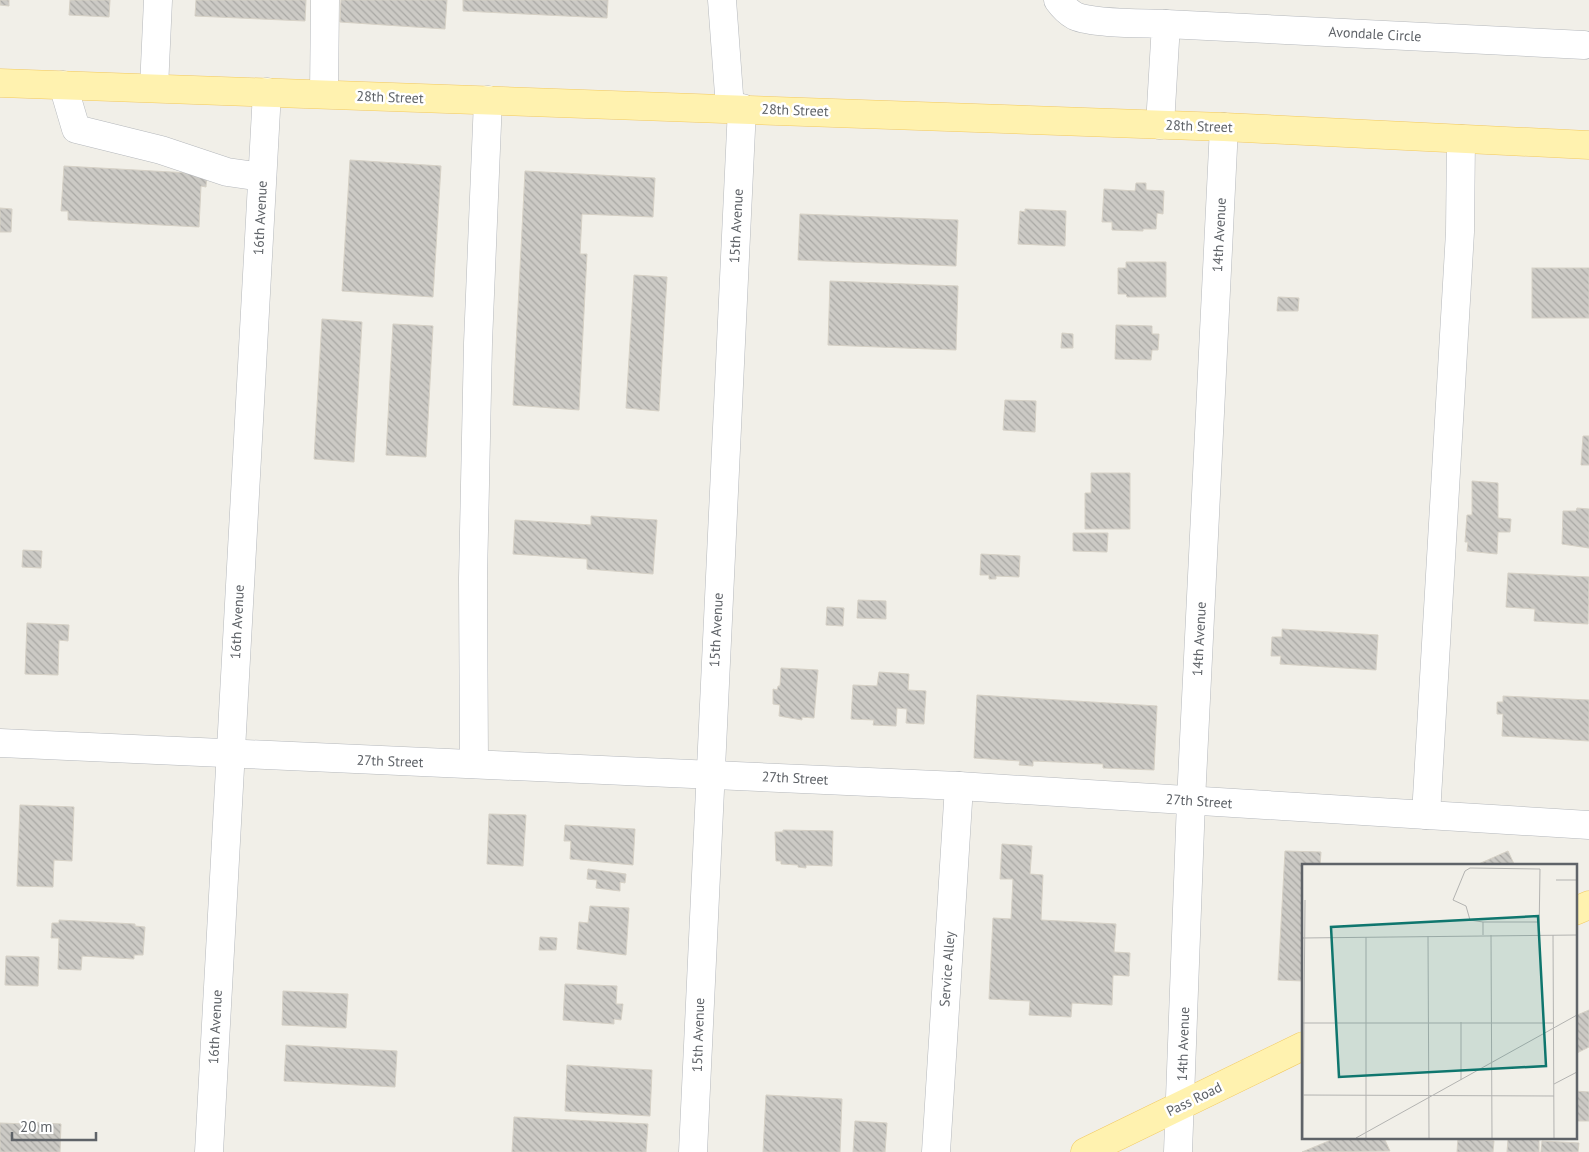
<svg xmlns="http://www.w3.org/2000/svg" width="1589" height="1152" font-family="'PT Sans',sans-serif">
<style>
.building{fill:url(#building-back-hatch);stroke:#d6d1c6}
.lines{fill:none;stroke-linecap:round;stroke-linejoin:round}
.minor-casing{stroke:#b5b8bc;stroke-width:29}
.major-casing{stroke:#f2c960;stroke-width:29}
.minor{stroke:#fff;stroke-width:28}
.major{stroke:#fff2af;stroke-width:28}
.labels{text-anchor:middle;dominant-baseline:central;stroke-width:5;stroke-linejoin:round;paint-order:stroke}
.street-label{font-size:14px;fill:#5f6368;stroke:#fff}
.inset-road{fill:none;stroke:#b3b3b1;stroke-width:1}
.view{fill:#0f766e;fill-opacity:0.15;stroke:#0f766e;stroke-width:2.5}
.inset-edge{fill:none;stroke:#5f6368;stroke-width:2.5}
</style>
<defs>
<pattern id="building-back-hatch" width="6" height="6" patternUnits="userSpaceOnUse" patternTransform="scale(1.25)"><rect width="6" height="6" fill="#cccac5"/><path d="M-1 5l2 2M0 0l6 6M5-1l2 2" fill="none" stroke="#a9a8a4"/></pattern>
</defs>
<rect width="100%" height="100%" fill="#f1efe8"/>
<g class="building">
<polygon points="0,0 9,0 9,6 0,5"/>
<polygon points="70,0 110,0 109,17 69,15"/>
<polygon points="196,0 306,0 305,21 195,16"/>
<polygon points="341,0 447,0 445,29 340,22"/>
<polygon points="463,0 608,0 607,18 463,11"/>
<polygon points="350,160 441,166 433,297 342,291"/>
<polygon points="64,166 207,174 206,187 201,186 199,227 68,220 68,211 61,211"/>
<polygon points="525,171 655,178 653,217 582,214 580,254 587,254 579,410 513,405"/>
<polygon points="1136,183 1146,183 1146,190 1164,191 1163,214 1157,213 1156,229 1143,229 1143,231 1112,230 1112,222 1102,222 1104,189 1135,191"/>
<polygon points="0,208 12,209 11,232 0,232"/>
<polygon points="1025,209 1066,211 1065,246 1018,244 1020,211 1025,212"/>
<polygon points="800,214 958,220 956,266 798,260"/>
<polygon points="1126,262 1166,262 1166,297 1127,297 1126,294 1118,294 1118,268 1126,268"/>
<rect x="1532" y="268" width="57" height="50"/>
<polygon points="634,275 667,277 659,411 626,408"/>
<polygon points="830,281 958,286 956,350 828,345"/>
<polygon points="1278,297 1299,298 1298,311 1277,311"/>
<polygon points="322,319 362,322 354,462 314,459"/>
<polygon points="393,324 433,326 426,457 386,455"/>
<polygon points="1116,325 1152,326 1152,334 1159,334 1158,350 1152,350 1151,360 1115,359"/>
<polygon points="1062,333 1073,334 1073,348 1061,348"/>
<polygon points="1005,400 1036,401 1035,432 1003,430"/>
<polygon points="1583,436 1589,436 1589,465 1581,465"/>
<polygon points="1091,473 1130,473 1130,529 1085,529 1085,493 1091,493"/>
<polygon points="1472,481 1498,483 1498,518 1511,519 1510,532 1498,532 1497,554 1467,551 1468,542 1465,542 1467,515 1472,515"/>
<polygon points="1577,508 1589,509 1589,548 1562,544 1563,511 1576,511"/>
<polygon points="591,516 657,520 653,574 587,569 587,559 513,554 515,520 591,525"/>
<polygon points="1073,533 1108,533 1107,552 1073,551"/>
<polygon points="23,550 42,551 41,568 22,567"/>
<polygon points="981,554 1020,556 1019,577 996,576 996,579 989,579 989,575 980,575"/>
<polygon points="1508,573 1589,577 1588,624 1534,621 1535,609 1506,607"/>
<polygon points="858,600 886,601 886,619 857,618"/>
<polygon points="827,607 844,608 843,626 826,625"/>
<polygon points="27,623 69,625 68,641 59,640 58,675 25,674"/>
<polygon points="1282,629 1378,635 1376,670 1280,664 1281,656 1271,656 1272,637 1282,637"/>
<polygon points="781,668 818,670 814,718 802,717 802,720 779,716 780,705 773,704 773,689 777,690 778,686 780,686"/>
<polygon points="879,672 909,674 908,690 926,691 924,724 906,723 907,709 897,708 896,726 873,725 874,720 851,719 853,685 877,686"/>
<polygon points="977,695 1157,706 1154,770 1103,768 1103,764 1033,761 1033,766 1019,765 1020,761 974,758"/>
<polygon points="1503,696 1589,700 1589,741 1502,736 1503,714 1497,714 1497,702 1503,702"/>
<polygon points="20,805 74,807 72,861 54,860 53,887 17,886"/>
<polygon points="489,814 526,815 523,866 487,864"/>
<polygon points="565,825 635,829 633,865 570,859 571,841 564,841"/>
<polygon points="783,830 833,831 832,866 806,865 806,868 798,867 798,865 781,864 781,861 776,861 775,832 783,832"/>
<polygon points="1002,844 1032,846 1030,874 1043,875 1041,920 1116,924 1114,952 1130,953 1129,976 1113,975 1112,1005 1072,1003 1071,1017 1029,1015 1030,1001 989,999 993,918 1011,919 1013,879 1000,879"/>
<polygon points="1285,851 1321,852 1320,866 1303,866 1303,981 1278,980"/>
<polygon points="1508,851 1515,866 1474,866"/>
<polygon points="588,869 626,874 625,883 620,882 620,891 596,888 597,880 587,879"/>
<polygon points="590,906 629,908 626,955 577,949 579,922 588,923"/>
<polygon points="59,920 135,924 135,926 145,927 143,955 134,955 134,959 82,956 81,970 58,969 59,938 51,938 52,923 59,923"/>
<polygon points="540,937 557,938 556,950 539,950"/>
<polygon points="6,956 39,957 38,986 5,985"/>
<polygon points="565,984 617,986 616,1004 623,1004 621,1020 614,1019 614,1024 563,1020"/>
<polygon points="283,991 348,994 346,1028 282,1025"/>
<polygon points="1589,1010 1589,1047 1575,1054 1575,1016"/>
<polygon points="286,1045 397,1051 395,1087 284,1081"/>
<polygon points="567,1065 652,1070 650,1116 565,1111"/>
<polygon points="1575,1091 1589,1092 1589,1121 1575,1121"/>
<polygon points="766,1095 842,1099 840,1152 763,1152"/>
<polygon points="514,1117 648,1124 646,1152 512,1152"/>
<polygon points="855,1121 887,1123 885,1152 853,1152"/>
<polygon points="27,1122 61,1124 60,1152 0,1152 0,1123 27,1124"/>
<polygon points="1336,1138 1384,1138 1390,1151 1302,1152"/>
<polygon points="1458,1138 1494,1141 1493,1152 1457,1152"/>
<polygon points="1508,1139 1539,1140 1539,1152 1507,1152"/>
<polygon points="1542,1141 1579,1143 1578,1152 1541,1152"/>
</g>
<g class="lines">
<defs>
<g id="minor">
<polyline points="722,0 730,108"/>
<path d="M1058,0C1063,7 1068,12 1075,16C1093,24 1144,23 1166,24L1160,125"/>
<polyline points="1166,24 1584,45"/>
<polyline points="63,85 76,129 161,150 227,172 262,177"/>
<polyline points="154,88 158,0"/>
<polyline points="324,94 325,0"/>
<polyline points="0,743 959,786 1589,825"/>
<polyline points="474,764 473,578 478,343 488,100"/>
<polyline points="1426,815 1460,232 1461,139"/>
<polyline points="209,1152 267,92"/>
<polyline points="693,1152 742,108"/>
<polyline points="936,1152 959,786"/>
<polyline points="1178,1152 1191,801 1224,127"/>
</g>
<g id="major">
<polyline points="0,83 1224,127 1589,145"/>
<polyline points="1575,911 1589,905"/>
<polyline points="1085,1152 1303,1046"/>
</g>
</defs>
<use href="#minor" class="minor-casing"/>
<use href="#major" class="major-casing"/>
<use href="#minor" class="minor"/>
<use href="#major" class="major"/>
</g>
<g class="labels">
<g class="street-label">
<text transform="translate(1375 34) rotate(3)">Avondale Circle</text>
<text transform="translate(390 97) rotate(2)">28th Street</text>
<text transform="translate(795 110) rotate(2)">28th Street</text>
<text transform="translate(1199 126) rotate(2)">28th Street</text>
<text transform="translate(260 218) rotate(-87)">16th Avenue</text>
<text transform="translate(736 226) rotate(-87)">15th Avenue</text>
<text transform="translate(1219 235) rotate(-87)">14th Avenue</text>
<text transform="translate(237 622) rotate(-87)">16th Avenue</text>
<text transform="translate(716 630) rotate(-87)">15th Avenue</text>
<text transform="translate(1199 639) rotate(-87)">14th Avenue</text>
<text transform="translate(390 761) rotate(2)">27th Street</text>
<text transform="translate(795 778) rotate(3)">27th Street</text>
<text transform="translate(1199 801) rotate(4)">27th Street</text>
<text transform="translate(947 969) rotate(-86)">Service Alley</text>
<text transform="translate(215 1027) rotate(-87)">16th Avenue</text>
<text transform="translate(698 1035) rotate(-88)">15th Avenue</text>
<text transform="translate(1183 1044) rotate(-88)">14th Avenue</text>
<text transform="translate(1194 1099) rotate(-26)">Pass Road</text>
</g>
</g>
<g transform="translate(1302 864)">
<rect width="275" height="275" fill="#f1efe8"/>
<path class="inset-road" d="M254,16H275M181,58H236M181,71V58L168,56L164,42L151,36L163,7L168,4L238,5L237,71M189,71L190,274M251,71L252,274M126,72L127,274M0,74L275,71M0,159H251M159,216V158M252,220L275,208M0,231L252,232M1,274L3,36M54,274L275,151M64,274V73"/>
<path class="view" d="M236,52L244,202L37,213L29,63Z"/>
<rect width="275" height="275" class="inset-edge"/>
</g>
<path d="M12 1132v8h84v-8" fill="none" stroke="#5f6368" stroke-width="2.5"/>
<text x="20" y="1132" font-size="15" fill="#5f6368" stroke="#ffffff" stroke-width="4" paint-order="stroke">20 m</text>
</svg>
